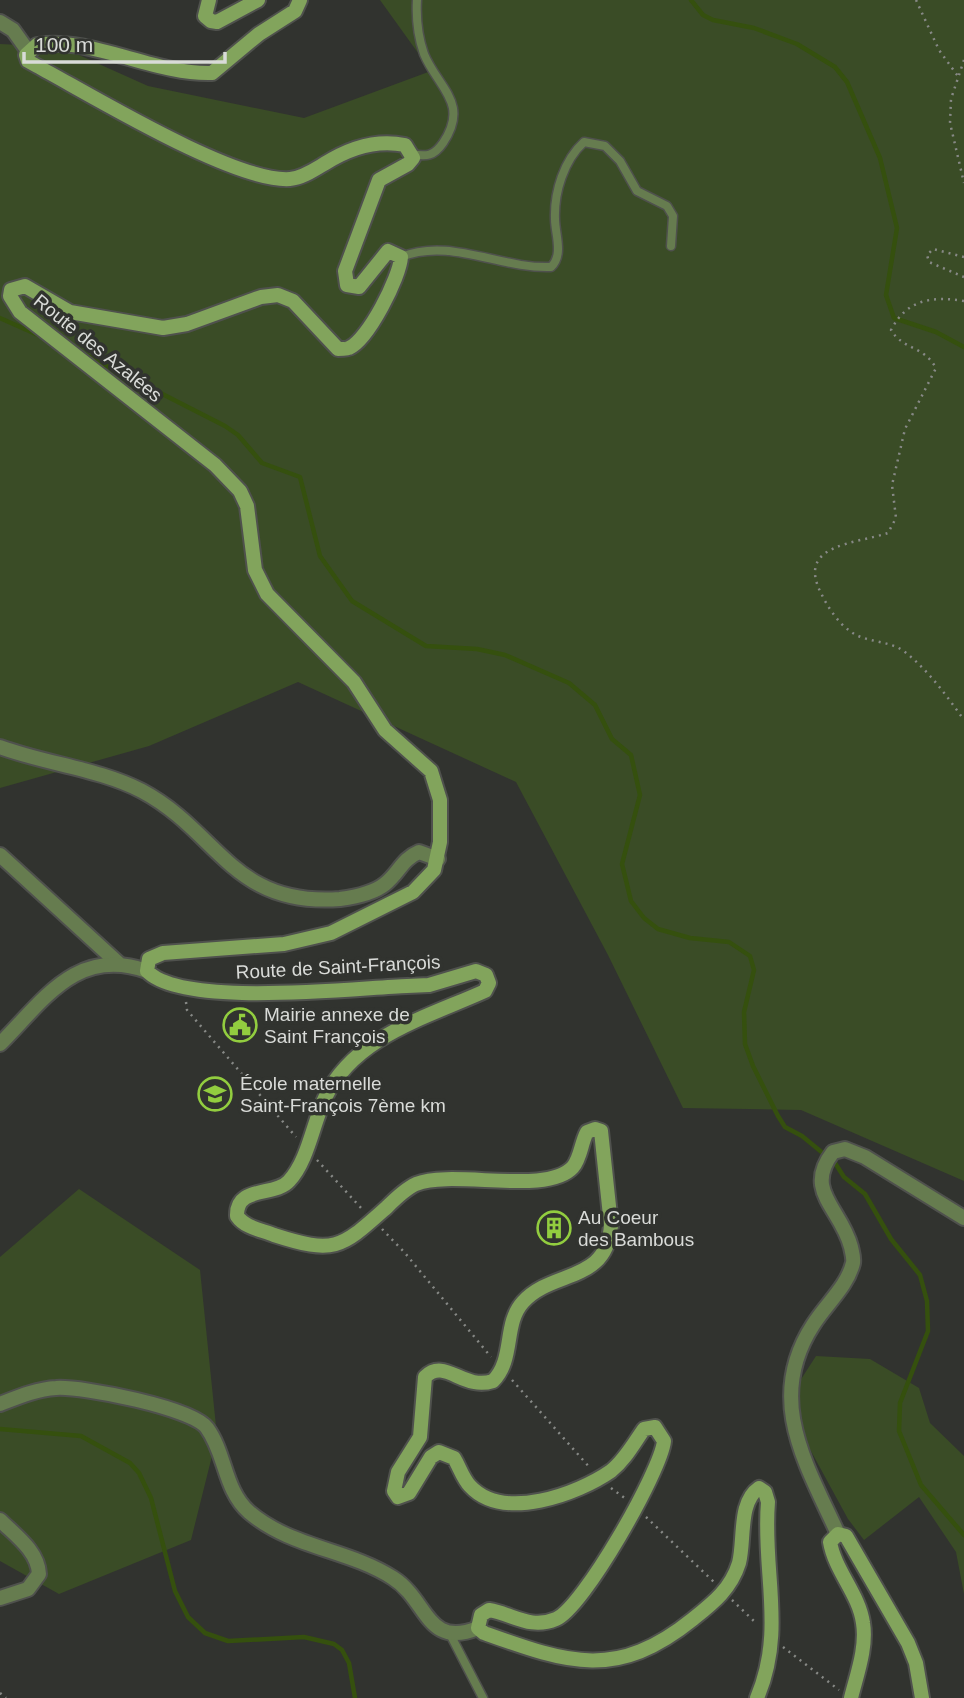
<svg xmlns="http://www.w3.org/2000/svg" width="964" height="1698" font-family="Helvetica,sans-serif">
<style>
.green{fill:#3a4c26}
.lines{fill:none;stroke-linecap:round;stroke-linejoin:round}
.stream{stroke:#35500e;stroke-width:4.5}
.service-casing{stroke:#4f514d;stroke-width:11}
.minor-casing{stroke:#4f514d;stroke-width:18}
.secondary-casing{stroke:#4f514d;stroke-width:18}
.path{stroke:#878986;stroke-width:2.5;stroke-dasharray:2 5;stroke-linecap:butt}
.service{stroke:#667c4f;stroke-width:8}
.minor{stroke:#667c4f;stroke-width:14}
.secondary{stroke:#82a45c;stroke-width:14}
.labels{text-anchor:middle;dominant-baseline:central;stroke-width:7;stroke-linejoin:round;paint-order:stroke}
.street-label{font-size:19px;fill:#d9dbd8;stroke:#31332f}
.poi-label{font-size:19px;fill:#d9dbd8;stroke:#31332f;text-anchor:start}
</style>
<rect width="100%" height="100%" fill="#31332f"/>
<g class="green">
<polygon points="380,0 964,0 964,1181 801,1110 683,1108 608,955 516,782 298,682 149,746 0,788 0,44 61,47 148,86 304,118 431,71"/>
<polygon points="79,1189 200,1270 217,1436 191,1540 59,1594 0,1561 0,1257"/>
<polygon points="816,1356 870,1359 919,1388 930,1423 964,1456 964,1594 956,1552 919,1497 864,1540 848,1519 806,1442 796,1387"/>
</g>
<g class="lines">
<g class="stream">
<polyline points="691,0 703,15 713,20 754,28 797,44 835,67 847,82 880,158 897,228 886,295 894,318 936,332 964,347"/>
<polyline points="0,318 47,339"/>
<polyline points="84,354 225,426 238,435 262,463 300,477 320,556 352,601 426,646 477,649 505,655 569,683 595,705 612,739 631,755 640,795 622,864 631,901 644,918 658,929 690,938 729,942 750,956 754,970 744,1012 745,1044 753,1066 778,1116 785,1127 802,1136 835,1163 844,1177 865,1194 891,1239 920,1275 927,1301 928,1331 900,1403 899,1431 921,1485 964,1535"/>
<polyline points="0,1429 81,1436 130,1463 139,1473 151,1498 175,1591 188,1617 205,1633 228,1641 304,1637 334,1644 342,1650 349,1663 355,1698"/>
</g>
<defs>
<g id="service">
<path d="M411,154C427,157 434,156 443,143C470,103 438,88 424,54C418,37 416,18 417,0"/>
<path d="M401,257C450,237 500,269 551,267C564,255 555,234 555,219C554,192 564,160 584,142L605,146L620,161L637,191L667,206L673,216L671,246"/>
<polyline points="450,1634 483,1698"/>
</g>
<g id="minor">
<polyline points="0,22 13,30 28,51"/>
<path d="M0,747C46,764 100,769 142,791C219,832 232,907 340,899C355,897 374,893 385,884C399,873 402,859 419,852L438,859"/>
<polyline points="0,855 118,963"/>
<path d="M0,1044C44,1000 77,946 147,971"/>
<path d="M0,1404C18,1397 37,1389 56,1388C82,1386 193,1408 207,1428C226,1454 224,1490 249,1512C291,1548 348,1549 393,1578C428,1600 426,1649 478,1628"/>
<path d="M0,1520C15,1535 38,1551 39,1574L28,1589L0,1598"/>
<path d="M838,1534C806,1464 765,1399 813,1325C826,1304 847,1287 853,1263C854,1258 852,1252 851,1247C841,1208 803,1191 833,1152L845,1149L865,1157L964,1218"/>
</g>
<g id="secondary">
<polyline points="209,0 205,16 211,21 217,22 258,0"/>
<path d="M300,0L295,11L259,34L212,73C155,75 90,36 37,45L26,55L28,61L37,66C91,95 235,183 290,179C302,178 314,170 324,164C349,148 376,139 405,145L413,158L408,164L379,180L345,271L347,285L359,287L388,251L401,257C400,277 368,340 349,348C348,349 339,349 338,349L293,301L278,295L261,297L187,324L163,328L70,312L25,286L11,290L10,296L20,312L215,465L240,491L247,506L255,570L267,594L354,682L385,730L431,771L440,800V842L434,870L413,892L331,933L284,944L163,953L149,959L147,971C182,1008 353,988 407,986L429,985L476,971L486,975L489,983L485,991C428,1017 354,1036 325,1098C313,1123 308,1161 289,1181C275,1197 236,1185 237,1216C245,1228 262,1230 274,1235C336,1255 341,1248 387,1207C395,1199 405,1189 416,1184C453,1169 547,1196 573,1167C581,1157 581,1143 587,1132L595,1129L601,1131L611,1225C607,1284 553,1269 523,1302C503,1324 515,1359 493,1381C463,1391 445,1357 425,1377L420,1437L398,1472L394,1491L398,1497L409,1493L431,1457L439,1452L454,1458C459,1466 463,1479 470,1486C503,1522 578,1494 611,1471C625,1460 634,1443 644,1429L655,1427L664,1441C661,1471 583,1608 556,1619C530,1630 513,1614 489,1610L481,1615L478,1628L484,1633C568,1663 616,1681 693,1619C713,1603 731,1589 739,1563C745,1540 738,1502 759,1488L765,1492L768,1502C762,1571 786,1630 757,1698"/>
<path d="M851,1698C857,1674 867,1647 863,1623C859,1594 835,1571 830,1542L838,1534L846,1536L908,1643L916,1663L922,1698"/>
</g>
</defs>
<use href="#service" class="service-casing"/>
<use href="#minor" class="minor-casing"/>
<use href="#secondary" class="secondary-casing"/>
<g class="path">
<polyline points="916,0 939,50 960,79"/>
<polyline points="964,60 951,99 950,123 964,183"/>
<polyline points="964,257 933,249 927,255 929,262 964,277"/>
<path d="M964,301C932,296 907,299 891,330C903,350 923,345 936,368L905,429L892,485L896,518L888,533C855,544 796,544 821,593C827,606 838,623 850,631C865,643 890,640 905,652C929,671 946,695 964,720"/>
<polyline points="186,1002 187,1010 296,1137"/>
<polyline points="317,1160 362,1209"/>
<polyline points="382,1229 405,1253 491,1357"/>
<polyline points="512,1380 591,1469"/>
<polyline points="611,1488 626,1499"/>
<polyline points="646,1517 715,1583"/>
<polyline points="732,1600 757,1624"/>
<polyline points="783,1647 839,1690"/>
<polyline points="0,1693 6,1698"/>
</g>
<use href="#service" class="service"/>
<use href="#minor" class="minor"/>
<use href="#secondary" class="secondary"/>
</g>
<defs>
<symbol id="civic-ring" viewBox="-11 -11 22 22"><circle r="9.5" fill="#31332f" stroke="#92cd3f" stroke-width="1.5"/><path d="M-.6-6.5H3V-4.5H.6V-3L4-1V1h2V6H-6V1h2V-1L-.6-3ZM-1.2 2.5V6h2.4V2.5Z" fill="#92cd3f"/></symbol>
<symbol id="school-ring" viewBox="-11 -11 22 22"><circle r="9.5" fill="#31332f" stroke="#92cd3f" stroke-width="1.5"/><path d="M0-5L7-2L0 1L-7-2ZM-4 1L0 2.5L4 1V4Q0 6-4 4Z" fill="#92cd3f"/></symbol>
<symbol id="building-ring" viewBox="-11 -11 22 22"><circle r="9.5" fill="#31332f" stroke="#92cd3f" stroke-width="1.5"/><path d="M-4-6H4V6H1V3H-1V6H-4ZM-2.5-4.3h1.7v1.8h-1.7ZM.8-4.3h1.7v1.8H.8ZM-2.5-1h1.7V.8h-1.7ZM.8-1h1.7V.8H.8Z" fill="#92cd3f"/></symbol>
</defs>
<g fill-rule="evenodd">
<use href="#civic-ring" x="221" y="1006" width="38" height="38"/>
<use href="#school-ring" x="196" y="1075" width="38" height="38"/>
<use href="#building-ring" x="535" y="1209" width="38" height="38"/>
</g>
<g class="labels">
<g class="street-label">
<text transform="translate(98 348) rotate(39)">Route des Azalées</text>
<text transform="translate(338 967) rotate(-3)">Route de Saint-François</text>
</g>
<g class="poi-label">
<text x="264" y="1014">Mairie annexe de<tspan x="264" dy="22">Saint François</tspan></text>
<text x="240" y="1083">École maternelle<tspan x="240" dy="22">Saint-François 7ème km</tspan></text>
<text x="578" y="1217">Au Coeur<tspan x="578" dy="22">des Bambous</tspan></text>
</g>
</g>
<path d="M24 52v10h201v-10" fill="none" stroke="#d9dbd8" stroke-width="3.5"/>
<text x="35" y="52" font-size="21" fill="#d9dbd8" stroke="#31332f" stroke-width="5" paint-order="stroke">100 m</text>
</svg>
